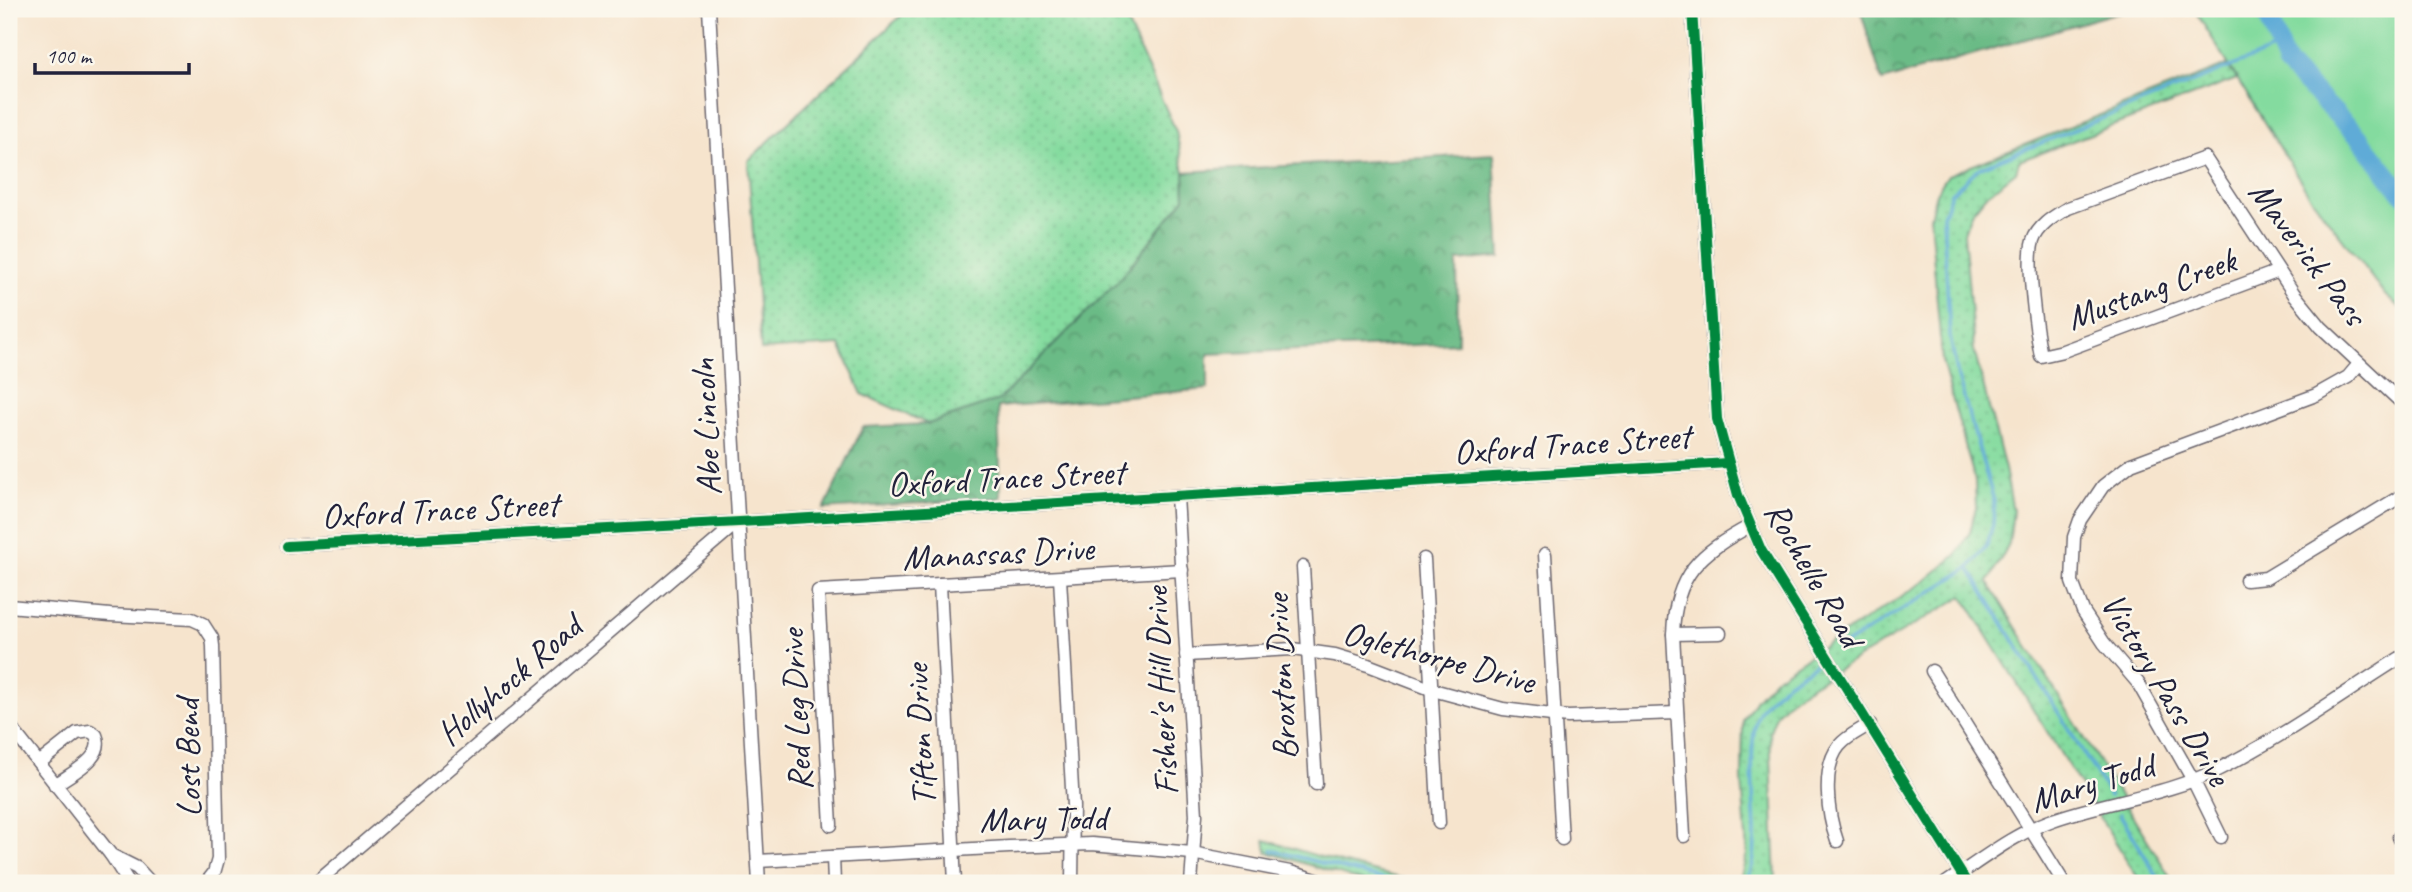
<svg xmlns="http://www.w3.org/2000/svg" width="2412" height="892" font-family="Caveat,sans-serif">
<style>
.grass{fill:url(#grass-dots);stroke:#537e6d;stroke-width:2}
.forest{fill:url(#forest-crowns);stroke:#466e60;stroke-width:2}
.park{fill:#84db9f;stroke:#537e6d;stroke-width:2}
.lines{fill:none;stroke-linecap:round;stroke-linejoin:round}
.stream{stroke:#5eabd7;stroke-width:3.5}
.river{stroke:#5eabd7;stroke-width:19}
.minor-casing{stroke:#6c666e;stroke-width:15}
.minor{stroke:#fff;stroke-width:12}
.cycleway-casing{stroke:#fbf7ec;stroke-width:15}
.cycleway{stroke:#00873e;stroke-width:10}
.labels{text-anchor:middle;dominant-baseline:central;stroke-width:5;stroke-linejoin:round;paint-order:stroke}
.street-label{font-size:35px;fill:#22223b;stroke:#fbf7ec}
</style>
<defs>
<pattern id="grass-dots" width="8" height="8" patternUnits="userSpaceOnUse" patternTransform="scale(1.75)"><rect width="8" height="8" fill="#84db9f"/><path d="M2 2h.1M6 6h.1" fill="none" stroke="#72bc8a" stroke-width="1.8" stroke-linecap="round"/></pattern>
<pattern id="forest-crowns" width="20" height="18" patternUnits="userSpaceOnUse" patternTransform="scale(1.75)"><rect width="20" height="18" fill="#6bbb86"/><path d="M2 6a3 3 0 1 1 6 0M12 15a3 3 0 1 1 6 0" fill="none" stroke="#58986f"/></pattern>
</defs>
<rect width="100%" height="100%" fill="#fbf7ec"/>
<filter id="ink" filterUnits="userSpaceOnUse"><feTurbulence type="fractalNoise" baseFrequency=".0143" numOctaves="2"/><feDisplacementMap in="SourceGraphic" scale="14" xChannelSelector="R" yChannelSelector="G"/><feConvolveMatrix kernelMatrix="1 2 1 2 8 2 1 2 1" color-interpolation-filters="sRGB"/></filter>
<filter id="wash" filterUnits="userSpaceOnUse"><feTurbulence type="fractalNoise" baseFrequency=".00686" numOctaves="4" result="noise"/><feDisplacementMap in="SourceGraphic" scale="28" xChannelSelector="R" yChannelSelector="G"/><feGaussianBlur stdDeviation="1.57" result="paint"/><feColorMatrix in="noise" values="0 0 0 0 0 0 0 0 0 0 0 0 0 0 0 0 0 1.4 0 .05"/><feComposite in="paint" operator="in"/></filter>
<g filter="url(#wash)">
<rect width="100%" height="100%" fill="#f6e4cd"/>
<g class="grass">
<polygon points="908,9 1121,9 1176,131 1184,172 1185,198 1118,281 999,400 928,424 862,394 840,345 761,350 748,161"/>
<polygon points="2227,65 2237,79 2019,161 2016,172 1985,196 1971,213 1964,233 1974,350 2005,469 2013,511 2009,544 1988,582 2174,883 2141,883 1963,596 1794,696 1777,713 1770,731 1776,883 1736,883 1740,880 1747,854 1742,779 1743,720 1756,699 1776,677 1925,581 1957,554 1970,532 1976,508 1975,481 1942,361 1930,217 1936,193 1948,175"/>
<polygon points="1265,840 1341,863 1419,883 1368,883 1267,852"/>
</g>
<g class="forest">
<polygon points="1860,9 2129,9 1882,81"/>
<polygon points="1494,154 1500,257 1457,261 1458,343 1208,354 1208,389 998,407 1001,498 824,509 863,427 928,424 999,400 1118,281 1185,198 1184,172"/>
</g>
<polygon class="park" points="2194,9 2403,9 2403,311 2385,295 2308,193"/>
<g class="lines">
<g class="stream">
<polyline points="1969,568 2110,796"/>
<polyline points="1838,649 1969,568 1987,545 1993,524 1994,501 1958,377 1950,337 1943,216 1951,193 1979,168 2280,47"/>
<polyline points="2120,814 2161,883"/>
<polyline points="1272,850 1398,883"/>
<path d="M1745,883C1755,867 1755,849 1755,830C1754,802 1747,735 1760,711C1772,691 1799,675 1818,662"/>
</g>
<polyline class="river" points="2265,9 2286,64 2358,136 2403,194"/>
</g>
</g>
<g filter="url(#ink)">
<g class="lines">
<defs>
<g id="minor">
<polyline points="709,9 759,883"/>
<polyline points="1692,9 1717,419 1738,495 1761,550 1967,883"/>
<path d="M2279,271L2063,351L2041,356C2036,331 2026,263 2033,241C2038,225 2055,216 2068,208L2205,158L2294,294L2321,327L2403,404"/>
<polyline points="1177,496 1196,815 1191,883"/>
<polyline points="287,546 776,520 1728,463"/>
<polyline points="1545,554 1562,839"/>
<polyline points="1424,559 1439,823"/>
<polyline points="1303,567 1316,784"/>
<polyline points="1060,578 1073,806 1072,883"/>
<polyline points="2246,580 2266,578 2403,495"/>
<polyline points="940,584 955,883"/>
<polyline points="9,606 110,615 192,619 203,624 212,638 213,646 218,859 214,873 206,883"/>
<polyline points="1673,634 1720,633"/>
<polyline points="1186,655 1292,649 1335,655 1368,665 1433,690 1503,709 1568,717 1677,713"/>
<polyline points="1932,671 2064,883"/>
<polyline points="9,725 111,855 129,883"/>
<path d="M39,763L77,733L90,731L96,735C106,758 71,773 55,785"/>
<polyline points="831,825 818,591 1182,570"/>
<polyline points="2403,831 2399,837 2403,846"/>
<path d="M1684,836L1673,634C1675,574 1700,553 1750,526"/>
<polyline points="2221,837 2193,780 2138,683 2104,643 2083,611 2072,582 2074,537 2080,520 2103,486 2131,464 2316,395 2348,377 2359,364"/>
<path d="M1837,841C1828,816 1821,768 1839,746C1847,736 1859,731 1870,724"/>
<polyline points="111,855 137,868 151,883"/>
<polyline points="833,857 834,883"/>
<polyline points="758,861 1009,847 1092,844 1192,853 1290,872 1326,883"/>
<polyline points="316,883 738,522"/>
<path d="M1946,883C1980,861 2012,835 2050,821C2105,801 2164,796 2217,770C2282,738 2342,694 2403,656"/>
</g>
</defs>
<use href="#minor" class="minor-casing"/>
<use href="#minor" class="minor"/>
<defs>
<g id="cycleway">
<polyline points="1692,9 1717,419 1738,495 1761,550 1967,883"/>
<polyline points="287,546 776,520 1728,463"/>
</g>
</defs>
<use href="#cycleway" class="cycleway-casing"/>
<use href="#cycleway" class="cycleway"/>
</g>
</g>
<g class="labels">
<g class="street-label">
<text transform="translate(2308 253) rotate(53)">Maverick Pass</text>
<text transform="translate(2151 289) rotate(-20)">Mustang Creek</text>
<text transform="translate(706 427) rotate(-93)">Abe Lincoln</text>
<text transform="translate(1572 444) rotate(-4)">Oxford Trace Street</text>
<text transform="translate(1006 478) rotate(-3)">Oxford Trace Street</text>
<text transform="translate(440 510) rotate(-3)">Oxford Trace Street</text>
<text transform="translate(998 553) rotate(-3)">Manassas Drive</text>
<text transform="translate(1814 574) rotate(60)">Rochelle Road</text>
<text transform="translate(1439 657) rotate(15)">Oglethorpe Drive</text>
<text transform="translate(1281 677) rotate(-93)">Broxton Drive</text>
<text transform="translate(509 680) rotate(-41)">Hollyhock Road</text>
<text transform="translate(2166 689) rotate(59)">Victory Pass Drive</text>
<text transform="translate(1161 691) rotate(-93)">Fisher's Hill Drive</text>
<text transform="translate(796 710) rotate(-93)">Red Leg Drive</text>
<text transform="translate(920 735) rotate(-93)">Tifton Drive</text>
<text transform="translate(188 758) rotate(-91)">Lost Bend</text>
<text transform="translate(2092 783) rotate(-17)">Mary Todd</text>
<text transform="translate(1043 819) rotate(-1)">Mary Todd</text>
</g>
</g>
<rect width="2412" height="892" fill="none" stroke="#fbf7ec" stroke-width="35"/>
<path d="M35 63v10h154v-10" fill="none" stroke="#22223b" stroke-width="3.5"/>
<text x="46" y="63" font-size="21" fill="#22223b" stroke="#fbf7ec" stroke-width="5" paint-order="stroke">100 m</text>
</svg>
